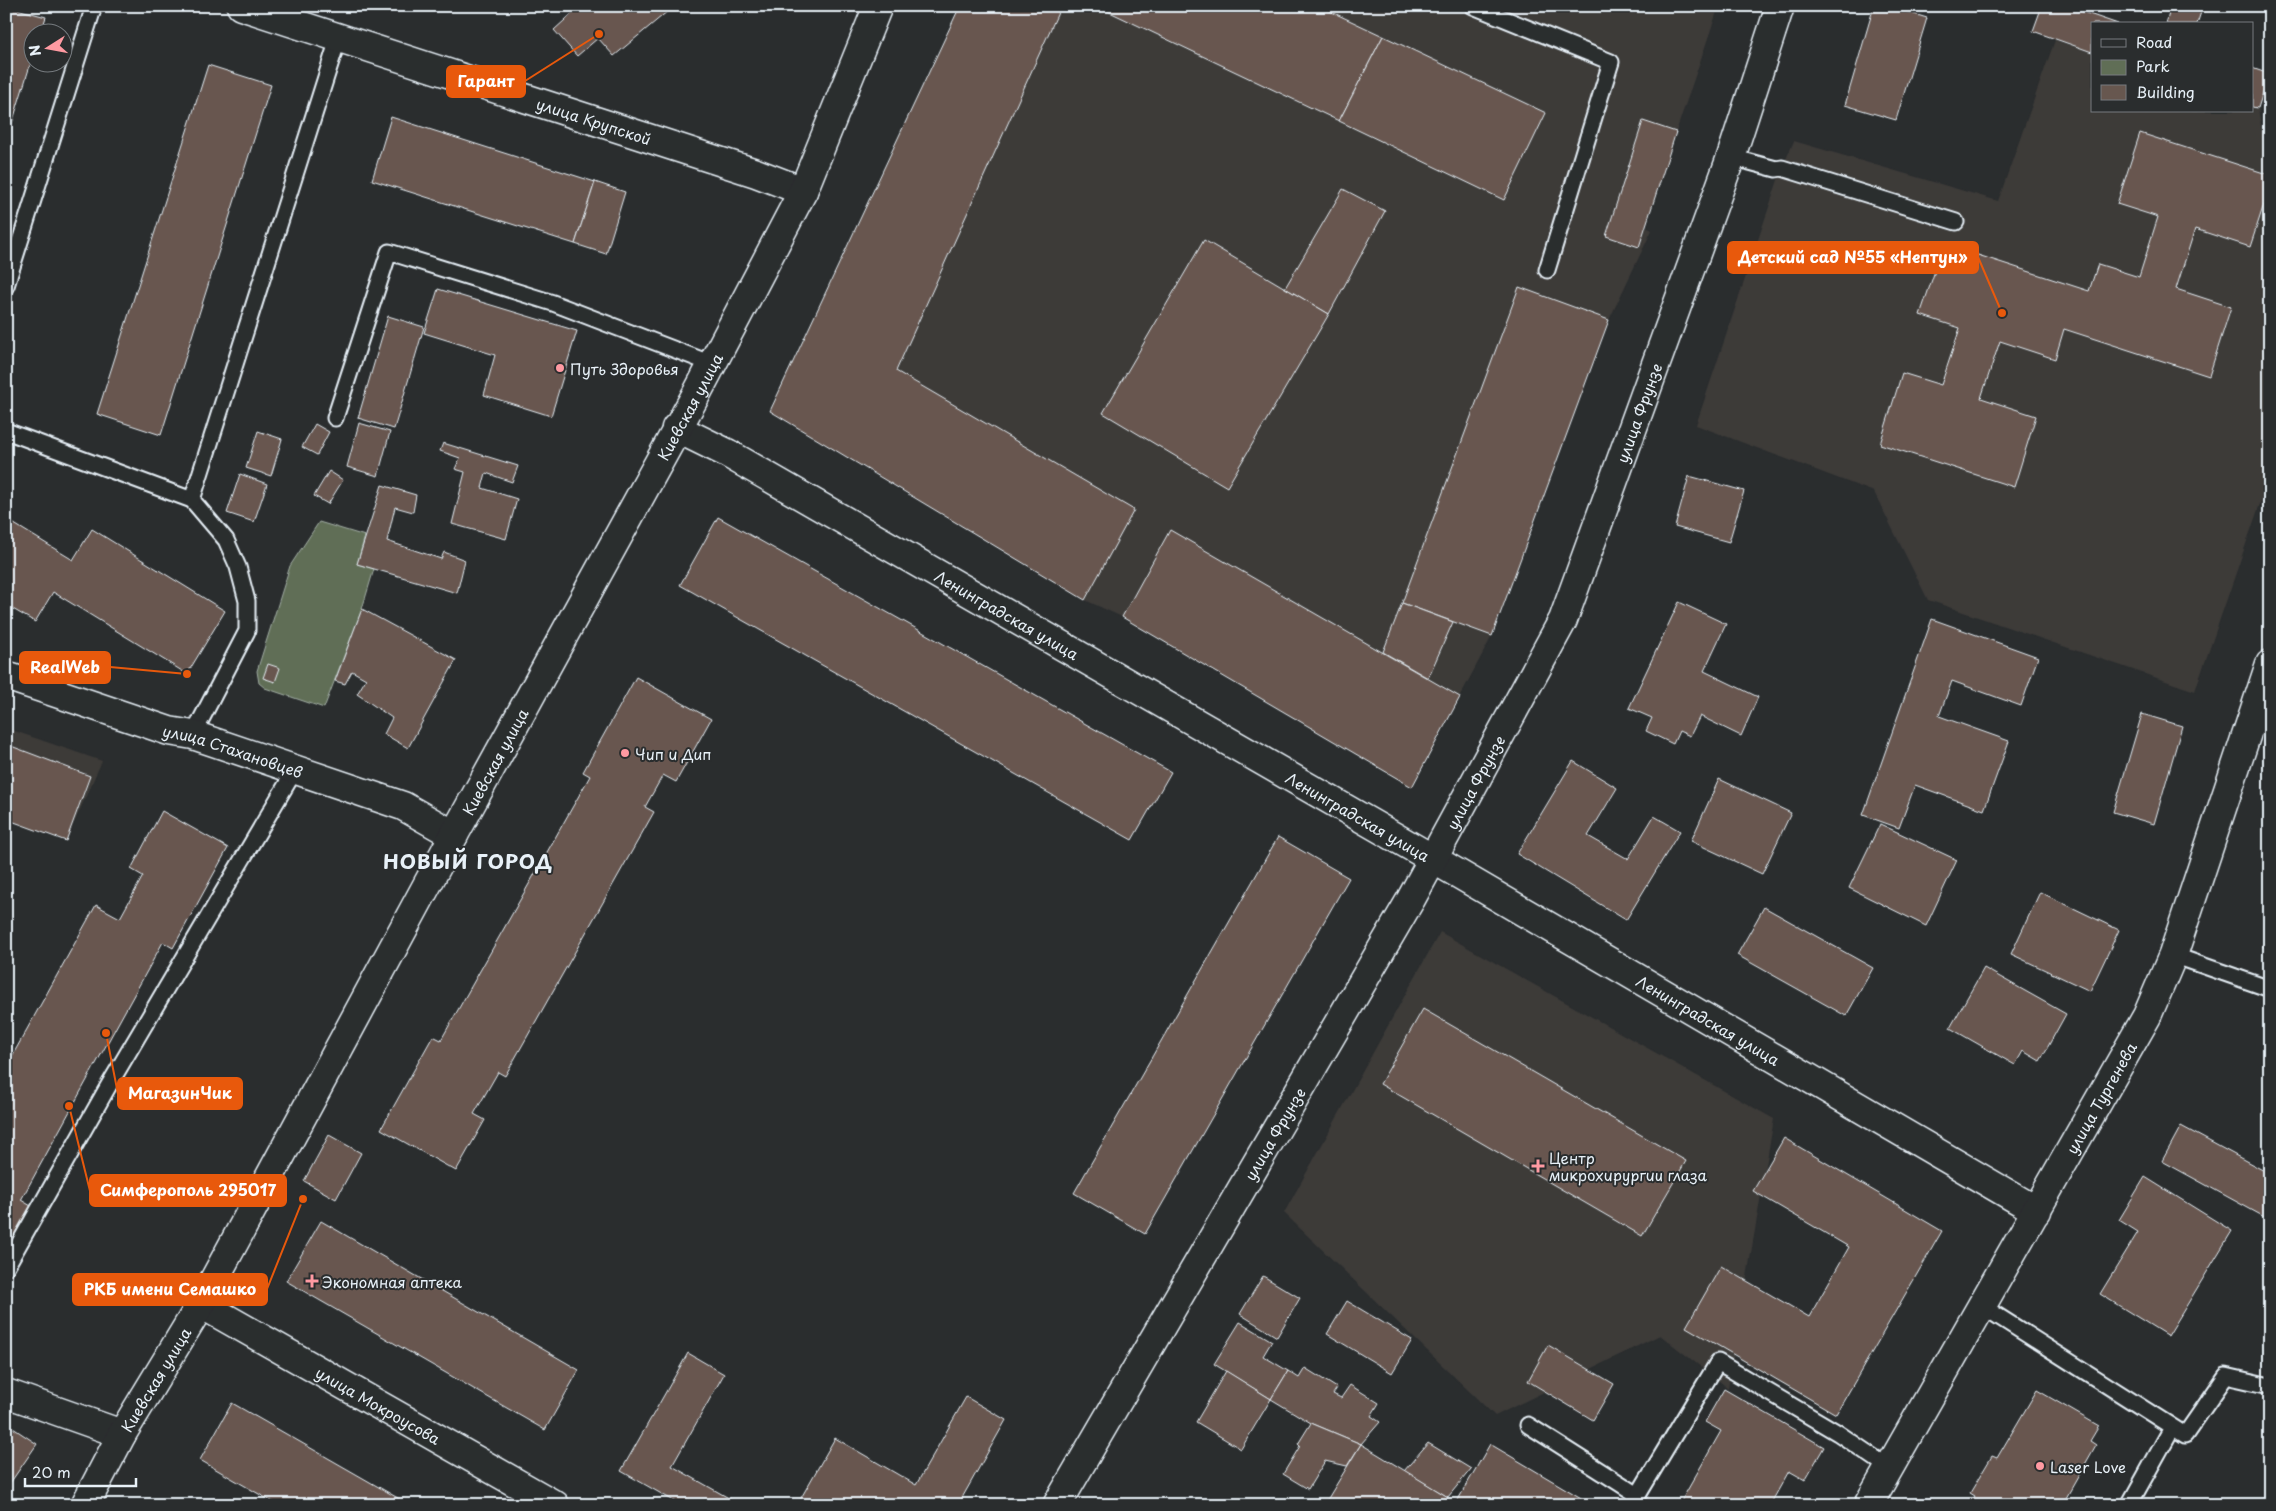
<svg xmlns="http://www.w3.org/2000/svg" width="2276" height="1511" font-family="'Playpen Sans',sans-serif">
<style>
.built{fill:#3c3a38}
.green{fill:#606e56;stroke:#a4b0a7}
.building{fill:#67574f;stroke:#e8f1f8}
.lines{fill:none;stroke-linecap:round;stroke-linejoin:round}
.service-casing{stroke:#e8f1f8;stroke-width:19}
.minor-casing{stroke:#e8f1f8;stroke-width:31}
.tertiary-casing{stroke:#e8f1f8;stroke-width:31}
.primary-casing{stroke:#e8f1f8;stroke-width:31}
.service{stroke:#2a2d2e;stroke-width:15}
.minor{stroke:#2a2d2e;stroke-width:28}
.tertiary{stroke:#2a2d2e;stroke-width:28}
.primary{stroke:#2a2d2e;stroke-width:28}
.poi-dot{fill:#ff9aa2;stroke:#2a2d2e;stroke-width:2}
.labels{text-anchor:middle;dominant-baseline:central;stroke-width:4;stroke-linejoin:round;paint-order:stroke}
.street-label{font-size:15px;fill:#e8f1f8;stroke:#2a2d2e}
.poi-label{font-size:15px;fill:#e8f1f8;stroke:#2a2d2e;text-anchor:start}
.district-label{font-size:20px;font-weight:bold;letter-spacing:1px;fill:#e8f1f8;stroke:#2a2d2e}
.leader{fill:none;stroke:#e8590c;stroke-width:2}
.callout-dot{fill:#e8590c;stroke:#2a2d2e;stroke-width:2}
.callout{fill:#e8590c;stroke:#e8590c;stroke-width:2}
.callout-label{font-size:16px;text-anchor:middle;font-weight:bold;fill:#fff}
</style>
<rect width="100%" height="100%" fill="#2a2d2e"/>
<filter id="ink" filterUnits="userSpaceOnUse"><feTurbulence type="fractalNoise" baseFrequency=".02" numOctaves="2"/><feDisplacementMap in="SourceGraphic" scale="10" xChannelSelector="R" yChannelSelector="G"/><feConvolveMatrix kernelMatrix="1 2 1 2 8 2 1 2 1" color-interpolation-filters="sRGB"/></filter>
<g filter="url(#ink)">
<g class="built">
<polygon points="960,6 1719,6 1676,132 1646,227 1652,230 1609,320 1492,636 1412,787 1122,617 1085,600 770,411"/>
<polygon points="2055,40 2092,52 2092,111 2252,111 2252,107 2258,108 2262,131 2270,135 2270,475 2195,691 1928,600 1874,492 1696,425 1782,168 1794,141 1998,201"/>
<polygon points="6,728 102,761 66,841 6,818"/>
<polygon points="1440,932 1774,1119 1728,1388 1660,1335 1495,1416 1284,1213"/>
</g>
<polygon class="green" points="319,522 365,536 357,564 374,569 362,609 324,708 265,688 259,683 257,671 290,566"/>
<g class="building">
<polygon points="6,6 46,17 41,32 32,32 32,59 6,143"/>
<polygon points="573,6 674,6 614,56 598,38 577,56 554,30 576,10"/>
<polygon points="960,6 1061,6 896,371 1134,510 1085,600 770,411"/>
<polygon points="1097,6 1319,6 1383,36 1339,121"/>
<polygon points="1874,6 1888,6 1927,18 1896,120 1845,105"/>
<polygon points="2042,6 2066,6 2118,24 2092,24 2092,52 2033,31"/>
<polygon points="2171,6 2203,6 2197,24 2166,24"/>
<polygon points="1383,36 1546,113 1504,200 1339,121"/>
<polygon points="208,65 271,85 161,435 97,414"/>
<polygon points="2252,68 2269,74 2258,108 2252,107"/>
<polygon points="391,117 595,182 575,244 372,180"/>
<polygon points="1643,121 1676,132 1639,247 1606,236"/>
<polygon points="2140,133 2270,175 2270,186 2250,247 2195,229 2176,289 2231,307 2209,376 2064,329 2055,359 2000,341 1981,398 2036,416 2014,487 1880,444 1902,373 1941,385 1960,328 1920,315 1944,244 2089,291 2098,264 2139,277 2158,217 2117,204"/>
<polygon points="595,182 625,192 606,254 575,244"/>
<polygon points="1343,189 1385,211 1329,314 1285,288"/>
<polygon points="1204,240 1329,314 1227,487 1103,413"/>
<polygon points="1519,287 1609,320 1492,636 1402,603"/>
<polygon points="438,289 577,331 551,416 484,395 495,355 424,333"/>
<polygon points="388,316 424,327 394,429 358,418"/>
<polygon points="359,423 390,432 378,476 347,467"/>
<polygon points="315,424 329,432 317,455 302,447"/>
<polygon points="258,431 282,439 271,476 246,468"/>
<polygon points="443,443 518,466 512,482 486,473 482,488 517,499 506,539 452,524 465,472 455,469 460,458 440,451"/>
<polygon points="329,471 343,480 328,504 314,496"/>
<polygon points="240,474 267,484 254,522 227,513"/>
<polygon points="1689,476 1744,491 1729,542 1675,527"/>
<polygon points="382,485 416,495 413,512 395,507 387,541 441,559 444,552 465,560 457,593 357,564"/>
<polygon points="718,517 1171,772 1132,840 680,585"/>
<polygon points="6,519 73,560 92,529 225,611 187,674 53,592 35,622 6,605"/>
<polygon points="1170,530 1460,697 1412,787 1122,617"/>
<polygon points="1679,602 1726,624 1704,671 1758,697 1741,736 1700,716 1690,736 1679,731 1673,744 1646,731 1652,718 1629,708"/>
<polygon points="1402,603 1453,622 1428,678 1383,652"/>
<polygon points="362,609 456,660 408,748 384,734 392,718 357,694 366,679 352,671 345,684 335,681"/>
<polygon points="1932,619 2038,657 2021,706 1952,681 1939,716 2009,741 1984,810 1915,785 1899,828 1863,815"/>
<polygon points="268,664 280,668 275,682 263,678"/>
<polygon points="636,677 711,719 676,782 663,775 645,807 654,812 505,1076 498,1072 474,1114 485,1120 456,1171 381,1129 433,1036 441,1040 590,776 583,772"/>
<polygon points="2142,714 2182,726 2154,824 2113,812"/>
<polygon points="11,746 90,776 66,841 6,819 6,759"/>
<polygon points="1573,761 1617,788 1588,836 1628,859 1654,816 1680,831 1626,920 1517,854"/>
<polygon points="1719,779 1791,813 1762,874 1691,841"/>
<polygon points="162,811 228,848 173,948 163,942 21,1200 31,1206 6,1251 6,1067 96,905 120,918 143,876 131,869"/>
<polygon points="1880,824 1957,860 1926,926 1849,888"/>
<polygon points="1278,837 1349,878 1145,1234 1074,1193"/>
<polygon points="2040,892 2119,930 2090,991 2011,954"/>
<polygon points="1764,907 1873,968 1846,1016 1737,955"/>
<polygon points="2270,928 2270,949 2263,947"/>
<polygon points="1984,968 2066,1014 2040,1061 2023,1051 2015,1065 1950,1028"/>
<polygon points="1423,1009 1686,1161 1642,1236 1380,1084"/>
<polygon points="2181,1126 2270,1174 2270,1220 2162,1161"/>
<polygon points="329,1135 361,1153 336,1199 304,1181"/>
<polygon points="1784,1138 1942,1231 1836,1414 1686,1327 1721,1266 1809,1317 1849,1247 1753,1191"/>
<polygon points="2145,1177 2232,1231 2168,1336 2100,1294 2138,1232 2119,1220"/>
<polygon points="321,1221 579,1370 545,1430 286,1281"/>
<polygon points="1263,1276 1300,1298 1277,1337 1240,1314"/>
<polygon points="1347,1301 1412,1340 1392,1373 1327,1334"/>
<polygon points="1240,1322 1272,1341 1263,1356 1288,1371 1271,1399 1214,1364"/>
<polygon points="1548,1345 1614,1384 1593,1420 1528,1381"/>
<polygon points="688,1353 724,1374 672,1466 741,1505 681,1505 621,1471"/>
<polygon points="1305,1368 1337,1388 1333,1394 1341,1398 1350,1385 1379,1403 1371,1416 1380,1422 1361,1444 1311,1423 1271,1399 1288,1371 1299,1378"/>
<polygon points="1226,1371 1271,1399 1241,1449 1196,1422"/>
<polygon points="1724,1389 1824,1447 1805,1480 1789,1471 1770,1505 1679,1505 1721,1431 1705,1422"/>
<polygon points="2037,1390 2099,1426 2090,1441 2096,1445 2066,1498 2077,1505 1970,1505 1975,1496 1970,1493 1992,1456 1997,1458"/>
<polygon points="966,1397 1006,1420 958,1505 797,1505 835,1438 916,1485"/>
<polygon points="232,1403 410,1505 278,1505 200,1460"/>
<polygon points="1311,1423 1361,1444 1347,1466 1325,1461 1308,1489 1283,1474 1300,1446 1298,1444"/>
<polygon points="10,1426 37,1444 6,1489 6,1432"/>
<polygon points="1428,1443 1471,1469 1448,1497 1404,1471"/>
<polygon points="1361,1444 1448,1497 1444,1505 1324,1505"/>
<polygon points="1490,1444 1593,1505 1455,1505"/>
</g>
<g class="lines">
<defs>
<g id="service">
<polyline points="1473,6 1611,62 1547,270"/>
<polyline points="1731,157 1776,169 1782,168 1956,222"/>
<polyline points="6,286 94,6"/>
<polyline points="335,418 389,252 553,303 712,364"/>
<polyline points="6,431 192,500 226,540 238,567 247,601 247,631 193,735"/>
<polyline points="192,500 339,36"/>
<polyline points="2173,955 2270,989"/>
<polyline points="6,1267 109,1085 295,770"/>
<polyline points="1982,1306 2185,1435 2226,1376 2270,1386"/>
<polyline points="1528,1425 1638,1495"/>
<polyline points="1632,1505 1718,1362 1838,1433 1888,1467"/>
<polyline points="2129,1505 2172,1428"/>
</g>
<g id="minor">
<path id="s1" d="M241,6L756,173L803,191"/>
<path id="s2" d="M676,428L727,453L1433,859L2037,1211"/>
<path id="s3" d="M201,1304L555,1505"/>
<path id="s4" d="M1057,1505L1411,899L1563,620L1731,157L1780,6"/>
<path id="s5" d="M1868,1505L2147,1016L2173,955L2270,664"/>
</g>
<g id="tertiary">
<path id="s6" d="M6,676L169,731L193,735L403,806L454,835"/>
<polyline points="6,1393 122,1434"/>
</g>
<g id="primary">
<path id="s7" d="M85,1505L122,1434L201,1304L454,835L697,393L803,191L878,6"/>
</g>
</defs>
<use href="#service" class="service-casing"/>
<use href="#minor" class="minor-casing"/>
<use href="#tertiary" class="tertiary-casing"/>
<use href="#primary" class="primary-casing"/>
<use href="#service" class="service"/>
<use href="#minor" class="minor"/>
<use href="#tertiary" class="tertiary"/>
<use href="#primary" class="primary"/>
</g>
</g>
<g class="poi-dot">
<circle cx="560" cy="368" r="5"/>
<circle cx="625" cy="753" r="5"/>
<path d="M1535.5 1158.5h5v5h5v5h-5v5h-5v-5h-5v-5h5z"/>
<path d="M309.5 1273.5h5v5h5v5h-5v5h-5v-5h-5v-5h5z"/>
<circle cx="2040" cy="1466" r="5"/>
</g>
<g class="labels">
<g class="street-label">
<text stroke="none"><textPath href="#s1" startOffset="371">улица Крупской</textPath></text>
<text stroke="none"><textPath href="#s7" startOffset="1254">Киевская улица</textPath></text>
<text stroke="none"><textPath href="#s4" startOffset="1240">улица Фрунзе</textPath></text>
<text stroke="none"><textPath href="#s2" startOffset="380">Ленинградская улица</textPath></text>
<text stroke="none"><textPath href="#s6" startOffset="239">улица Стахановцев</textPath></text>
<text stroke="none"><textPath href="#s7" startOffset="849">Киевская улица</textPath></text>
<text stroke="none"><textPath href="#s4" startOffset="835">улица Фрунзе</textPath></text>
<text stroke="none"><textPath href="#s2" startOffset="785">Ленинградская улица</textPath></text>
<text stroke="none"><textPath href="#s2" startOffset="1190">Ленинградская улица</textPath></text>
<text stroke="none"><textPath href="#s5" startOffset="469">улица Тургенева</textPath></text>
<text stroke="none"><textPath href="#s4" startOffset="430">улица Фрунзе</textPath></text>
<text stroke="none"><textPath href="#s7" startOffset="144">Киевская улица</textPath></text>
<text stroke="none"><textPath href="#s3" startOffset="204">улица Мокроусова</textPath></text>
</g>
<g class="poi-label">
<text x="570" y="368">Путь Здоровья</text>
<text x="635" y="753">Чип и Дип</text>
<text x="1549" y="1157">Центр<tspan x="1549" dy="17">микрохирургии глаза</tspan></text>
<text x="322" y="1281">Экономная аптека</text>
<text x="2050" y="1466">Laser Love</text>
</g>
<g class="district-label">
<text x="468" y="861">НОВЫЙ ГОРОД</text>
</g>
</g>
<path class="leader" d="M599 34L525 81M2002 313L1978 257M187 674L110 667M106 1033L118 1094M69 1106L90 1191M303 1199L267 1289"/>
<g class="callout-dot">
<circle cx="599" cy="34" r="5"/>
<circle cx="2002" cy="313" r="5"/>
<circle cx="187" cy="674" r="5"/>
<circle cx="106" cy="1033" r="5"/>
<circle cx="69" cy="1106" r="5"/>
<circle cx="303" cy="1199" r="5"/>
</g>
<g class="callout">
<rect x="447" y="66" width="78" height="31" rx="5"/>
<rect x="1728" y="242" width="250" height="31" rx="5"/>
<rect x="20" y="652" width="90" height="31" rx="5"/>
<rect x="118" y="1078" width="124" height="31" rx="5"/>
<rect x="90" y="1175" width="196" height="31" rx="5"/>
<rect x="73" y="1274" width="194" height="31" rx="5"/>
</g>
<g class="callout-label">
<text x="486" y="87">Гарант</text>
<text x="1853" y="263">Детский сад №55 «Нептун»</text>
<text x="65" y="673">RealWeb</text>
<text x="180" y="1099">МагазинЧик</text>
<text x="188" y="1196">Симферополь 295017</text>
<text x="170" y="1295">РКБ имени Семашко</text>
</g>
<rect width="2276" height="1511" fill="none" stroke="#2a2d2e" stroke-width="25"/>
<rect x="12" y="12" width="2251" height="1486" fill="none" stroke="#e8f1f8" stroke-width="2" filter="url(#ink)"/>
<rect x="2091" y="22" width="162" height="90" fill="#2a2d2e" stroke="#767b7f"/>
<rect x="2101" y="39" width="25" height="8" fill="#2a2d2e" stroke="#767b7f"/>
<text x="2136" y="48" font-size="15" fill="#e8f1f8">Road</text>
<rect x="2101" y="60" width="25" height="15" fill="#606e56" stroke="#767b7f"/>
<text x="2136" y="72" font-size="15" fill="#e8f1f8">Park</text>
<rect x="2101" y="85" width="25" height="15" fill="#67574f" stroke="#767b7f"/>
<text x="2136" y="98" font-size="15" fill="#e8f1f8">Building</text>
<g transform="translate(48 48) rotate(259)"><circle r="24" fill="#2a2d2e" stroke="#767b7f"/>
<path d="M0-4L9 19L0 12L-9 19Z" fill="#ff9aa2"/>
<text y="-8" font-size="14" font-weight="bold" text-anchor="middle" fill="#e8f1f8">N</text>
</g>
<path d="M25 1478v8h111v-8" fill="none" stroke="#e8f1f8" stroke-width="2.5"/>
<text x="32" y="1478" font-size="15" fill="#e8f1f8" stroke="#2a2d2e" stroke-width="4" paint-order="stroke">20 m</text>
</svg>
